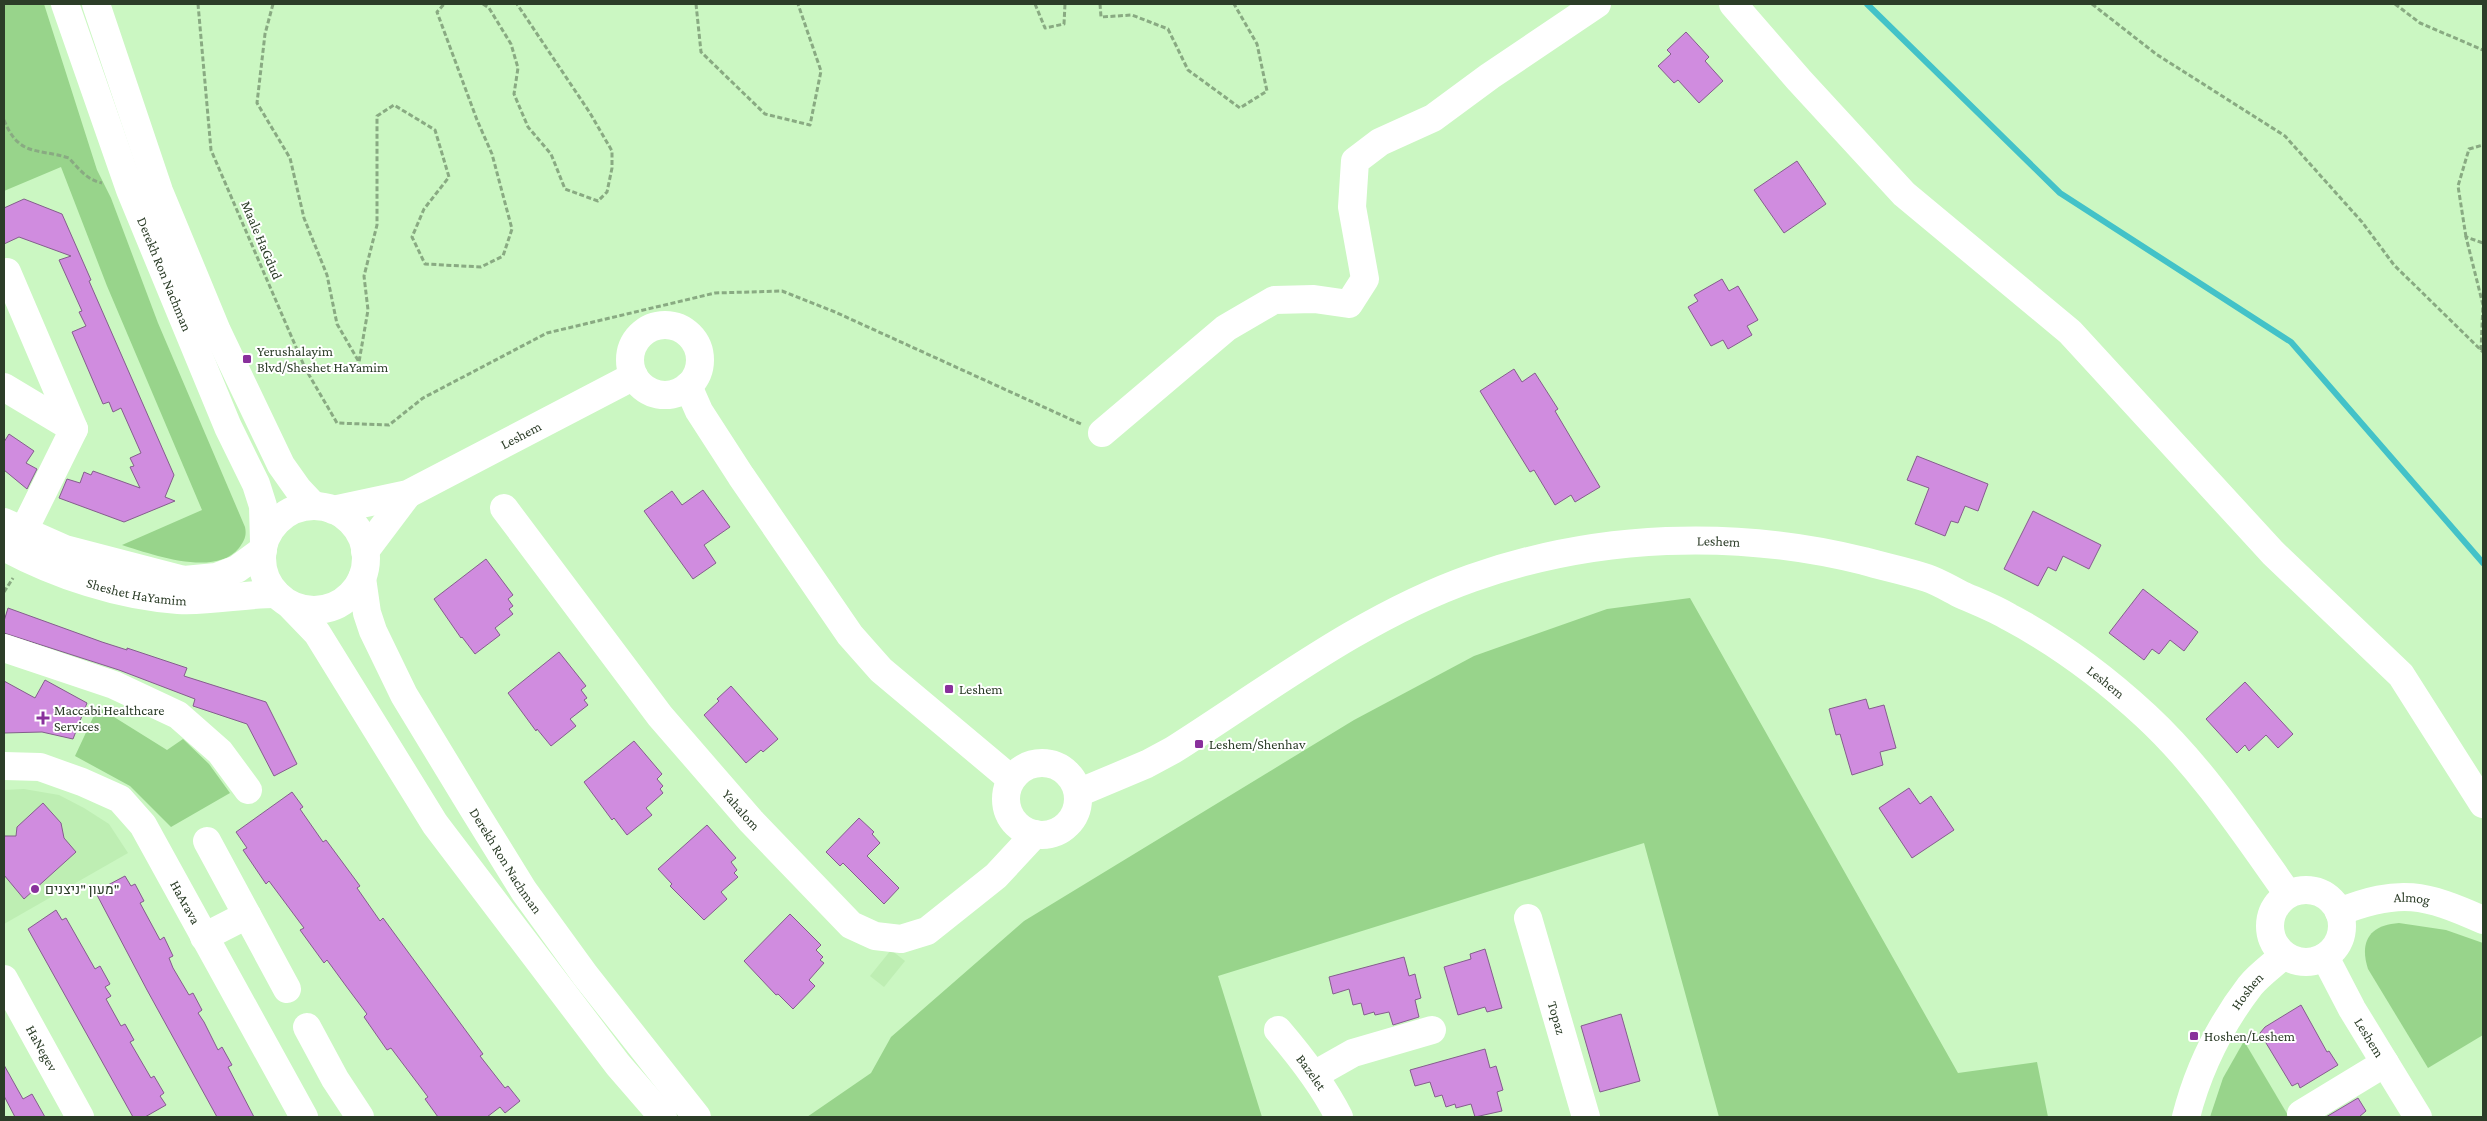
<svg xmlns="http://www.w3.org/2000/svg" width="2487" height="1121" font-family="'Crimson Pro',Heebo,serif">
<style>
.built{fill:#beeeb3}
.green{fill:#98d48b}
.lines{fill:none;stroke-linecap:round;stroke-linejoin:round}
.stream{stroke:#43c2c8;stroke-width:6}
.building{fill:#d08cdf;stroke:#845e8c}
.path{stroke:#89aa82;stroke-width:3;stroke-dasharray:5 2.5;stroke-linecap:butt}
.minor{stroke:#fff;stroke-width:28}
.major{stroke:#fff;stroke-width:28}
.poi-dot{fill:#89309c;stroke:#fff;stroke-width:2}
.labels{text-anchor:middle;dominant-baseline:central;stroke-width:4;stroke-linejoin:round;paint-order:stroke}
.street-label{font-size:14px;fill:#2c3d28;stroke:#fff}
.poi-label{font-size:14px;fill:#2c3d28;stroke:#fff;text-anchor:start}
</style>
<rect width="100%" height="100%" fill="#cbf7c2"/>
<g class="built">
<polygon points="24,789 59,795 84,808 109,824 128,853 4,924 4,790"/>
<polygon points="891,950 905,961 884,987 870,976"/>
</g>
<g class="green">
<path d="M4,4H44L97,170L111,198L158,323L245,527C247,536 244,541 239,548C215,578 151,554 122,545L202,510L107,286L61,167L4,191Z"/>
<polygon points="1690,598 1958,1073 2037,1062 2048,1117 1719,1117 1644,843 1218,976 1262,1117 807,1117 871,1073 891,1037 1024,921 1354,720 1474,656 1607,609"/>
<polygon points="98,707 167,750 183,739 209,764 230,793 171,827 130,786 75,756"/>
<path d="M2399,923L2446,930L2483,943V1035L2428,1068L2368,969C2359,941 2370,925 2399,923Z"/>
<polygon points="2244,1041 2289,1117 2210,1117 2223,1078"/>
</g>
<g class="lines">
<polyline class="stream" points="1867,4 2060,193 2291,342 2483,563"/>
</g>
<g class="building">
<polygon points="1686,32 1709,57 1705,61 1723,81 1699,103 1678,80 1674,83 1658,66 1671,54 1667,50"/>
<polygon points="1797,161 1826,204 1784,233 1754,190"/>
<polygon points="24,199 62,214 91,280 89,281 174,475 165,497 175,501 124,522 59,498 67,479 80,483 84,472 91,475 93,471 140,488 130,467 134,466 130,458 141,453 121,408 113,412 109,402 103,404 72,332 86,326 79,312 82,311 59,260 71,256 19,237 4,244 4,208"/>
<polygon points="1722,279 1729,291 1738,286 1758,320 1747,326 1752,335 1728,349 1723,340 1711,346 1688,307 1698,301 1694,295"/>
<polygon points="1514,369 1522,382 1535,373 1558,409 1555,411 1600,487 1575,502 1571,495 1555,505 1534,470 1530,472 1480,391"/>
<polygon points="9,434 34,451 26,463 37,469 27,489 4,470 4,442"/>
<polygon points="1917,456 1988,484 1978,511 1965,506 1958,523 1951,521 1945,536 1915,524 1929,488 1907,480"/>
<polygon points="703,490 730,527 704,545 716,563 693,579 644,511 672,491 682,505"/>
<polygon points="2033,511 2101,545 2089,569 2063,556 2056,571 2048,567 2038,586 2004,569"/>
<polygon points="486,559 513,595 508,599 513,606 509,609 513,614 495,628 500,635 475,654 462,637 461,638 434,599"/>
<polygon points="2143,589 2198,632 2184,651 2170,640 2159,654 2152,649 2144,660 2109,633"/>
<polygon points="8,608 102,642 127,650 127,648 187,668 184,676 266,702 297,764 274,776 247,724 193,706 195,699 119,670 4,633 4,621"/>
<polygon points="559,652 586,686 581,690 587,698 584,700 588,705 570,719 576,726 551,746 537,729 536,731 508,693"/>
<polygon points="45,680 87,703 73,739 42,732 4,733 4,681 35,698"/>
<polygon points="2245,682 2293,734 2278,748 2266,735 2249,751 2245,745 2237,753 2206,719"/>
<polygon points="731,686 778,739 763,752 761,750 746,763 704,715 719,701 717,699"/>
<polygon points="1866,699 1869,709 1884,705 1896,748 1880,752 1883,765 1852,775 1840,734 1836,735 1829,709"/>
<polygon points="634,741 662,774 657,779 663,786 660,789 663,793 646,808 652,815 627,835 614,818 612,820 584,782"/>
<polygon points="1909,788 1920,804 1931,796 1954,830 1912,858 1879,808"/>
<polygon points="292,792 303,807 300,809 323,842 326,840 360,886 357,888 380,921 383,918 483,1054 480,1056 505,1088 508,1086 520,1101 505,1113 500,1107 487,1117 438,1117 425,1099 428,1097 391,1048 387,1050 364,1017 367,1014 346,986 327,960 324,963 300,930 304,928 269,881 266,884 243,850 247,848 236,832"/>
<polygon points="43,803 61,823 64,838 76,852 24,899 4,875 4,836 16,836 17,827"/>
<polygon points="859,818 874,832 872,834 880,843 867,856 899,888 884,904 843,863 840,866 826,852"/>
<polygon points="707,825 736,858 731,862 737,870 734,873 738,877 721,892 727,899 704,920 670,886 672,884 658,869"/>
<polygon points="125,876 131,886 135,884 144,901 140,903 160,940 164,937 173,956 169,958 173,968 189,995 193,993 202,1010 198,1013 204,1022 218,1050 222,1047 232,1065 228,1067 254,1117 217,1117 147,990 97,895 108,890 106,886"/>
<polygon points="56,910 62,920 66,918 95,969 100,966 110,984 105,987 111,996 106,999 121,1026 125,1024 134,1040 130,1042 151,1078 154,1076 164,1093 160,1096 166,1105 145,1117 133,1117 28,929"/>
<polygon points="790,914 821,945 816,950 823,957 820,960 824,963 809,980 815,986 793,1009 778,994 776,995 744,961"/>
<polygon points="1485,949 1502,1008 1487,1012 1485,1007 1458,1015 1444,967 1471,959 1470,954"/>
<polygon points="1404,957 1409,976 1415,974 1417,983 1421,998 1415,1000 1419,1017 1393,1025 1389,1012 1375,1015 1374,1012 1364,1015 1361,1003 1353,1005 1349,989 1333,994 1329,977"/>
<polygon points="2301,1005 2327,1052 2329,1051 2338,1065 2300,1088 2298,1083 2292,1086 2260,1033 2265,1027"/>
<polygon points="1621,1014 1640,1081 1600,1092 1581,1026"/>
<polygon points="1485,1049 1490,1068 1496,1066 1503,1090 1497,1092 1502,1111 1475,1117 1471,1104 1456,1108 1455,1104 1446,1107 1442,1095 1435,1097 1430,1082 1415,1086 1410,1070"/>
<polygon points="4,1065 23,1099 32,1094 45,1117 15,1117 4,1096"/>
<polygon points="2358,1098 2366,1111 2359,1117 2326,1117"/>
</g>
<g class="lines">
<g class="path">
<polyline points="198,4 211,150 305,368 337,423 389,425 423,398 547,333 715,293 782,291 835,312 1081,424"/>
<polyline points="273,4 265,34 257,103 290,158 304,218 327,275 337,324 359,362 368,310 364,276 377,225 377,116 394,105 435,130 449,177 424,209 412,237 425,264 481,267 503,256 512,229 492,154 477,120 437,12 444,4"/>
<polyline points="483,4 489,8 511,44 518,68 514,94 528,127 551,154 565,189 598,201 607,192 612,168 612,151 590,113 517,4"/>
<polyline points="696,4 701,52 765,114 810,125 821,71 798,4"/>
<polyline points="1035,4 1045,28 1064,24 1065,4"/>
<polyline points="1100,4 1101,17 1132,15 1168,29 1188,70 1240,108 1267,91 1257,44 1234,4"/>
<polyline points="2092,4 2156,54 2285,136 2362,222 2394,265 2483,352"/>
<polyline points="2395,4 2420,23 2483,50"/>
<path d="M4,120C19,157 37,148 69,158C79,169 87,180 102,183"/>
<polyline points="2466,237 2458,186 2469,149 2483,145"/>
<polyline points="2481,350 2483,305 2466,237 2483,243"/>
<polyline points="4,592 13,578"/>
</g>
<g class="minor">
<polyline points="1733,4 1799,80 1904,194 2070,332 2273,553 2401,675 2483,804"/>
<polyline points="7,272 74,429 23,532"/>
<circle cx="665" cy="360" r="35"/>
<polyline points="688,386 699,411 741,476 850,635 881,670 1011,779"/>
<polyline points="4,387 74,429"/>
<polyline points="1102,433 1226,328 1274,300 1314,299 1349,304 1365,279 1352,207 1355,161 1380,142 1433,118 1490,76 1597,4"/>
<path id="s1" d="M504,508L660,716L751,821L851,925L875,936L901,939L927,931L996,876L1035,834"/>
<path id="s2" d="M333,510L408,494L634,376"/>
<polyline points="4,522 65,549 184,580 216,577 237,569 263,550"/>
<path id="s3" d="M4,547C56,575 119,596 178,600C210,602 243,594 276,594"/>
<polyline points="365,551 408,494"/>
<polyline points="4,648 114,685 178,715 220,752 248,790"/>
<circle cx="1042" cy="799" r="36"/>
<path id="s4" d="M4,766L40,767L82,782L120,799L143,825L304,1117"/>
<path id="s5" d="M1078,793L1147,764L1173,750C1269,689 1364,616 1472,578C1597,534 1735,529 1864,561C1885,567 1906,571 1927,578C1939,582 1950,589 1962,595C1978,602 1994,608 2009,617C2058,643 2106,679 2146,716C2202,768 2244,832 2288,894"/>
<polyline points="207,841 287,989"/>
<circle cx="2306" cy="926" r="36"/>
<path id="s6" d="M2339,912C2400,888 2425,894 2483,920"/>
<path id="s7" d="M1528,918L1586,1117"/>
<polyline points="204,937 247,915"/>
<path id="s8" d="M2325,957L2352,1009L2418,1117"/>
<path id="s9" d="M4,979L80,1117"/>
<polyline points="307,1027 335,1079 360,1117"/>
<path id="s10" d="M1278,1030C1302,1058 1323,1085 1339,1117"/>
<polyline points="1314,1075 1353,1053 1432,1030"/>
<polyline points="2301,1114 2385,1063"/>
<path id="s11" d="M2186,1117C2198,1070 2220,1025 2250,986C2259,975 2273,965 2284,955"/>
</g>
<g class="major">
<path id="s12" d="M65,4L130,190L228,427L256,484L263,506L264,542"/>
<polyline points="96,4 159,191 217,331 281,465 298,489 314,506"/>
<circle cx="314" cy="558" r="52"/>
<path id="s13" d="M362,578L367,613L373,631L404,695L472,807L524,891L585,975L697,1117"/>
<polyline points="290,605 317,633 435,824 618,1065 663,1117"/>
</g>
</g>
<g class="poi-dot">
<rect x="242" y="354" width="10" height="10" rx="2.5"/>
<rect x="944" y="684" width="10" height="10" rx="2.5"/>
<path d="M40.5 710.5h5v5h5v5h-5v5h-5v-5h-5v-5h5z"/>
<rect x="1194" y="739" width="10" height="10" rx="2.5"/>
<circle cx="35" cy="889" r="5"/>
<rect x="2189" y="1031" width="10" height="10" rx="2.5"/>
</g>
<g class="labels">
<g class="street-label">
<text transform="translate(262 240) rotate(67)">Maale HaGdud</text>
<text stroke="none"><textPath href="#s12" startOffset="288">Derekh Ron Nachman</textPath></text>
<text stroke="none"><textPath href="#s2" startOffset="204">Leshem</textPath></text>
<text stroke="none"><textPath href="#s5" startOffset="701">Leshem</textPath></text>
<text stroke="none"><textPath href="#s3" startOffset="141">Sheshet HaYamim</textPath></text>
<text stroke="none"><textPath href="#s5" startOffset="1121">Leshem</textPath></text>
<text stroke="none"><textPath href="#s1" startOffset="384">Yahalom</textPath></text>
<text stroke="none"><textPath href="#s13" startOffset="320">Derekh Ron Nachman</textPath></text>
<text stroke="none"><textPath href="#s6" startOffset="75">Almog</textPath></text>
<text stroke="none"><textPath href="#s4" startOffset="245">HaArava</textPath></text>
<text stroke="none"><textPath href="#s11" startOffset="141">Hoshen</textPath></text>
<text stroke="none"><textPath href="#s7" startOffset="104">Topaz</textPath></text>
<text stroke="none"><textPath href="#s8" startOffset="92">Leshem</textPath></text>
<text stroke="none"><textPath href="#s9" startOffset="79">HaNegev</textPath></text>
<text stroke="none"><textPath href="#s10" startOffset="54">Bazelet</textPath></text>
</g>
<g class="poi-label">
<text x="257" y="351">Yerushalayim<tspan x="257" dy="16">Blvd/Sheshet HaYamim</tspan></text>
<text x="959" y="689">Leshem</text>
<text x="54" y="710">Maccabi Healthcare<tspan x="54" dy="16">Services</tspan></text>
<text x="1209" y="744">Leshem/Shenhav</text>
<text x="45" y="889">מעון "ניצנים"</text>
<text x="2204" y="1036">Hoshen/Leshem</text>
</g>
</g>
<rect width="2487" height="1121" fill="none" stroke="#2c3d28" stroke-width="10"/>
</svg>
